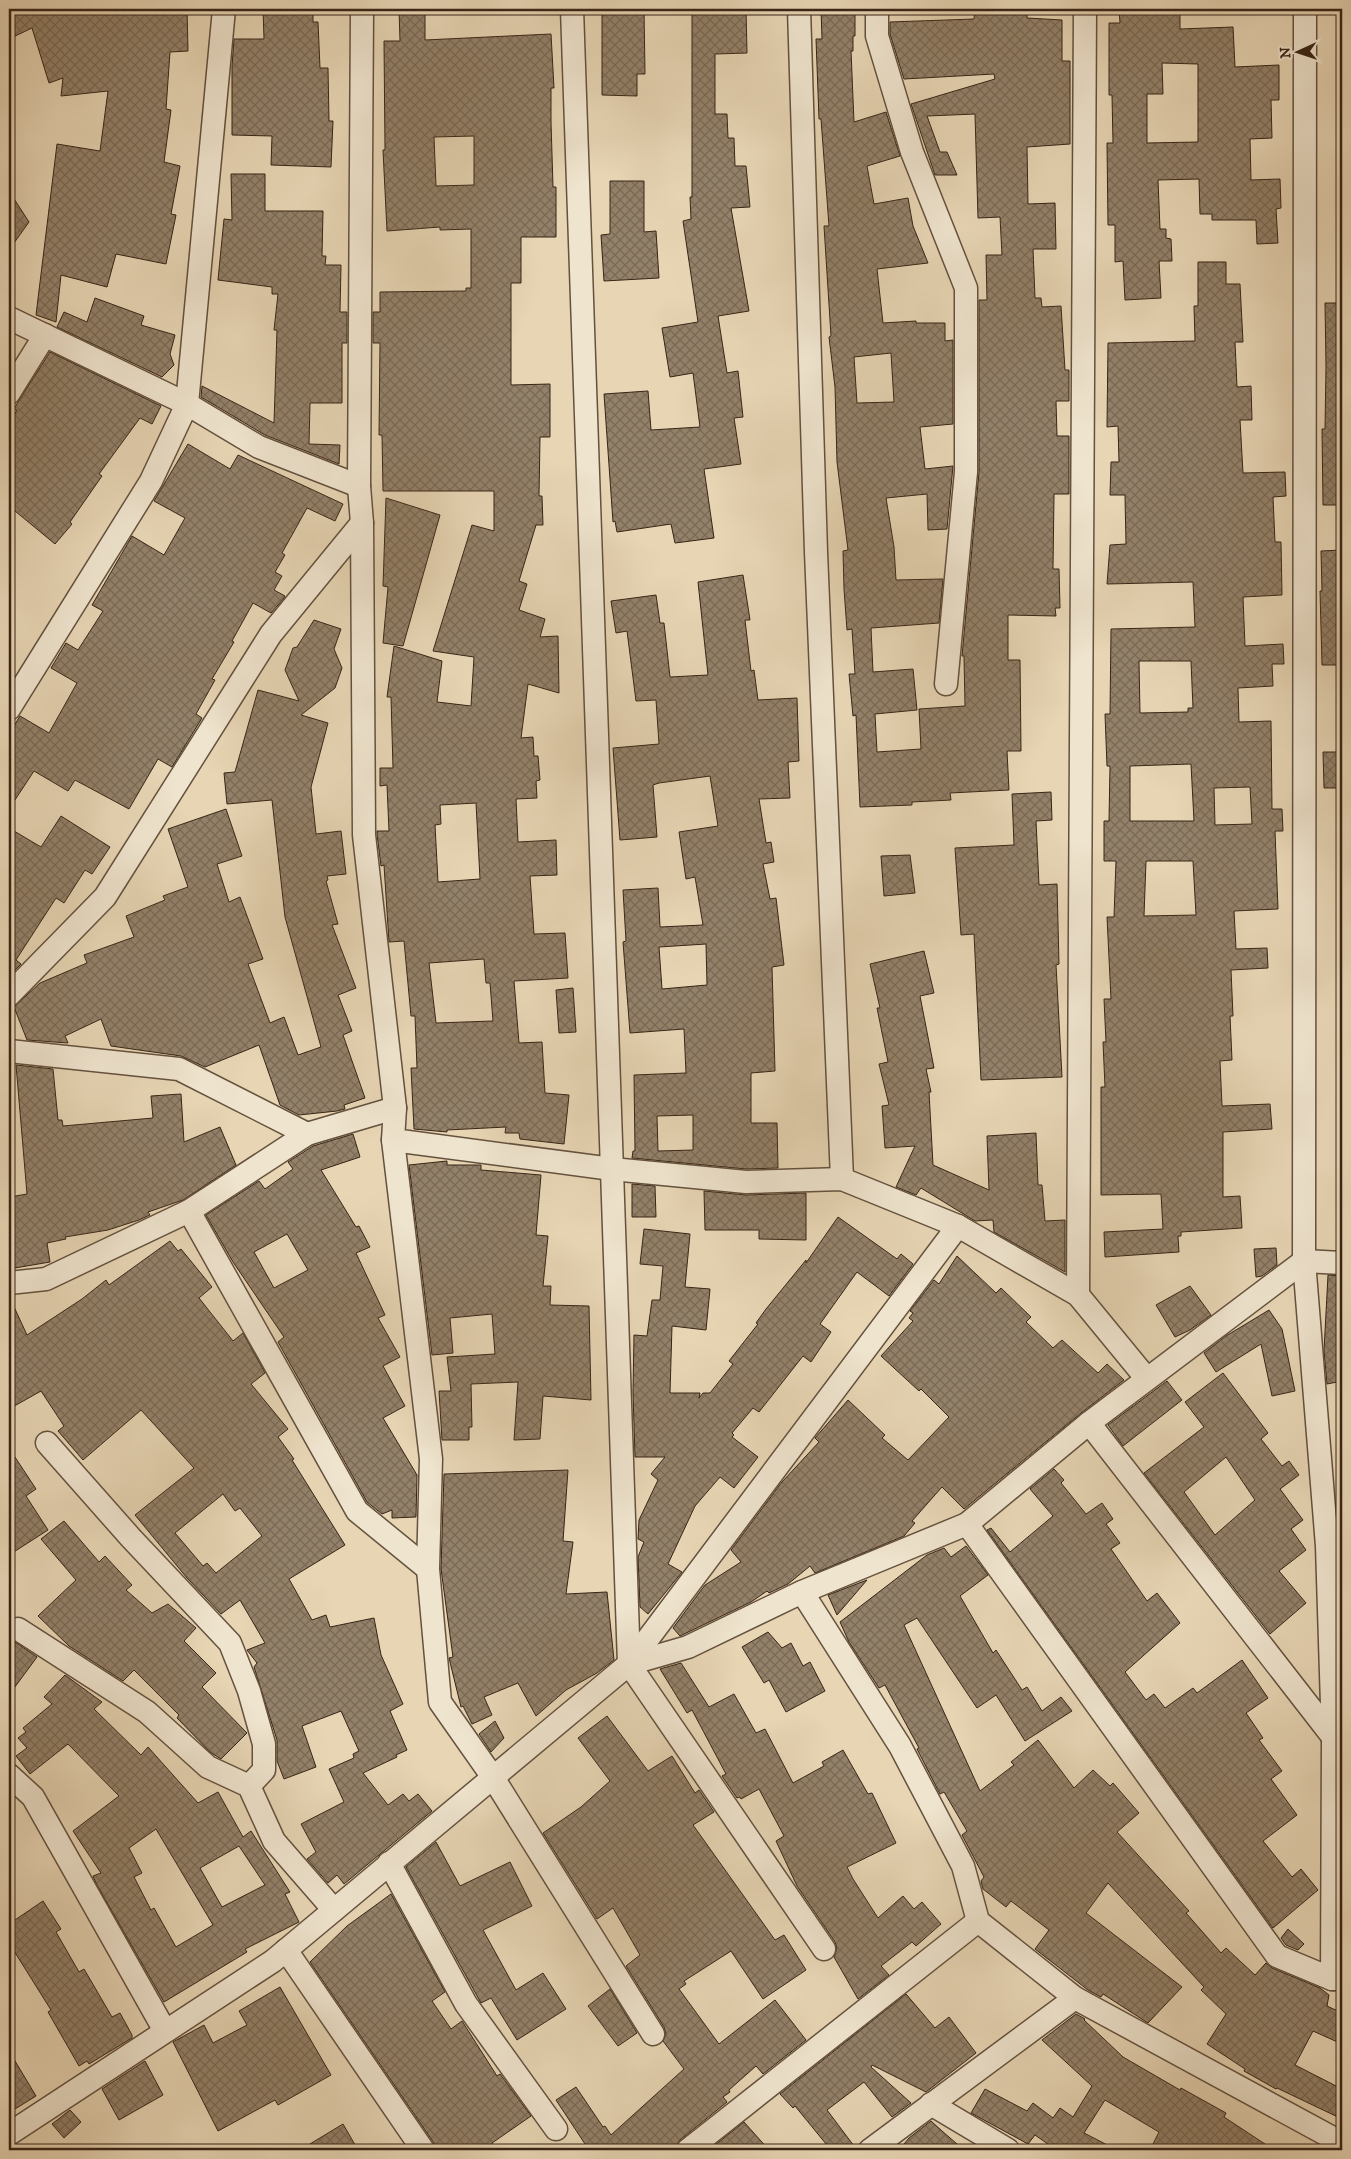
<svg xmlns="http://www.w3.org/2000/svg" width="1351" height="2159" font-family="'IM FELL DW Pica',serif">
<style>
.building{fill:url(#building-cross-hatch);stroke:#392517;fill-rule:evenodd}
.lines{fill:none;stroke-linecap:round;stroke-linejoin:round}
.minor-casing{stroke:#64513e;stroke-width:25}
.minor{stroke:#efe4ce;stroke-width:22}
</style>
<defs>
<pattern id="building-cross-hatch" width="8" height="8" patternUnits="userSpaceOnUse" patternTransform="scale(1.25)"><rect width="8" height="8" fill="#938169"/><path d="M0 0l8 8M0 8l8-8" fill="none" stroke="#796955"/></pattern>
</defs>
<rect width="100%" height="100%" fill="#e7d5b4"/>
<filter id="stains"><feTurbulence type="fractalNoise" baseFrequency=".004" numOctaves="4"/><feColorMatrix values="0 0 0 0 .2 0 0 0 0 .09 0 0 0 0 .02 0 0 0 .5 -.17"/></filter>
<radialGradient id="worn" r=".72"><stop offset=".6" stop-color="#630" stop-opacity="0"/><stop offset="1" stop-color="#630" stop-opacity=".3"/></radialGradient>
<g class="building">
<polygon points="9,9 187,9 188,51 170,52 166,109 171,110 164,162 180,166 171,214 176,215 166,264 116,254 107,287 61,275 56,322 36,315 57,144 100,151 108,91 61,96 63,78 49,83 32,28 9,39"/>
<polygon points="263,9 313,9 313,22 318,22 320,68 328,68 329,121 333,121 331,167 271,165 272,136 232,135 232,66 234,39 264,39"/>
<path d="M399,9H425V40L551,34L554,88H551V122L553,187H556V237H521V283H511V385L550,384V437H540L539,496H542L543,525H536L519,581L527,584L519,610L545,619L540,637L558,636L559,693L528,684L521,738L533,737L534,756H538L540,780L536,781L537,798L516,799L518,842L556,840L557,875L530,876L534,934L565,933L568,978L514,981L519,1043L542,1042L545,1093L569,1095L564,1144L520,1139L519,1133H505L506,1127L447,1130V1132L414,1129L411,1068H417L415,1016H411L404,941L389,942L384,865L381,866L377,834V831H389L387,785L380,786V768H393L391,697H387L394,646L442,661L437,702L471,706L474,657L433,651L472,525L494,531V491H383L382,435H379L380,343H373V312H380V292L466,291V288H471V229L440,230V227L387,231L383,150H385L384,41H400ZM474,136V185L436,186L434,137ZM476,803L480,879L438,882L435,825L441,824L440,805ZM484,959L486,983H490L493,1021L436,1023L429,963Z"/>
<polygon points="602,9 644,9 645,74 637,74 637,96 602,95"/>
<polygon points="746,9 747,53 715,54 715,114 727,114 728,138 734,138 735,166 746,166 750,207 731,208 749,311 718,316 727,373 738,371 743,417 734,418 741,464 704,469 714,538 675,543 671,524 617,532 615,521 613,522 604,394 648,391 651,430 700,427 693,373 670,377 662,328 698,322 683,221 691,219 690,197 692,197 692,10"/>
<path d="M821,9H855V36H853V51H851L854,122L886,112L900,156L867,166L874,204L908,198L913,226L928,263L877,269L883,323L916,321V323H945V341L953,340V424L920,427L925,469L953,466L947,529L928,530L927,494L886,498L894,547L896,580L943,579L939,623L871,628L873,672L913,669L917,710L875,714L877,752L921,749L919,709L965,706L964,656H962L979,472V300H987L986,255H1002L1000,217L978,218L975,114L927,116L940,152H947L957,175H935L911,104L995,79L994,74L904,79L890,34V22L974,19L975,9H1027V18L1062,20V61H1070V144L1027,147L1028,204L1055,203L1056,249H1033L1035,298H1041L1042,307L1061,306L1065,370H1069V401H1056L1057,436H1069V494H1054L1053,569H1059L1060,608H1055L1056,616L1008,615V660H1020L1021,751H1007L1009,790L950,793L951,800L912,802V805L860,807L856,715L853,716L849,674H855L852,629L847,630L844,589L843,551L848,550L837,462L835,387L829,337L831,336L824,226H829L821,119H819L816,39H822ZM891,353L894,402L857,403L854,357Z"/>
<path d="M1119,9H1180V29L1233,27L1235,67L1279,65V100H1271L1272,138L1250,139L1251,180L1280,179L1281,208L1276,209L1278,243L1257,244L1256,220H1212V214H1200L1199,179L1158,180L1160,229H1166V238L1171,239L1172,261H1159L1161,298L1125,300L1123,261L1115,262V225H1108L1107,143H1113L1112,95H1109V23H1120ZM1162,63L1198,64V142L1147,143V94H1163Z"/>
<polygon points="231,174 265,174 265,211 323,211 322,256 326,256 325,265 341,265 340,312 347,312 347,343 342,343 342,403 310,403 309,444 340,445 339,464 265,435 201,397 202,386 274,423 277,330 274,330 278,294 272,294 272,287 218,280 224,219 232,220"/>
<polygon points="610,181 644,181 644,232 656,231 659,278 604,281 601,235 610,234"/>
<polygon points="9,191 29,222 9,250"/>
<path d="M1198,262H1226V284H1240L1243,342H1235L1237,387L1251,386L1252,420H1240L1243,473L1285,472L1286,496L1273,497L1275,542H1281L1282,595L1243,597L1245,646L1283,644L1284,664H1272L1273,686L1238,688L1239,722L1271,721L1272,809H1282L1283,831H1275L1278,909L1234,911L1236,949L1267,948L1268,968L1231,970L1233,1016H1230L1232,1060L1220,1061L1222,1106L1270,1104L1272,1129L1223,1132V1197L1240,1196L1242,1228L1181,1232V1236H1178L1179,1252L1105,1257L1104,1232L1163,1229L1161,1194L1101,1195V1087H1105L1103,1042H1106L1104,999H1111L1107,917H1114L1116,861H1104V821H1109L1110,766H1107L1105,714H1110L1111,629L1195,627L1193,582L1107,584L1110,545L1126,544L1125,495H1110L1111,462H1119L1118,426L1107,427L1108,343L1195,341L1194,306H1198ZM1139,661H1191L1193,708H1188V712L1140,713ZM1191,764L1194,821H1130V766ZM1250,787L1252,824L1215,825L1214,788ZM1146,861H1193L1196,915L1144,916Z"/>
<polygon points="95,298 144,316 141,325 175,335 170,354 174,365 162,377 57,327 64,312 87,322"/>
<polygon points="1325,303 1342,303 1342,505 1323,505 1322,429 1325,429 1326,366"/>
<polygon points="50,352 161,406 152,424 140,418 99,474 102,476 70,522 72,524 55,544 9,506 9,424 17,410 14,409 18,402"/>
<polygon points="188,444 230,469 238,455 343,504 335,521 307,508 282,553 285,555 275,572 282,576 274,590 285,596 284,598 271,613 253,603 232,641 234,642 212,679 215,680 196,714 202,718 172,767 158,759 129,809 75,780 68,791 34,771 9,809 9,734 20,716 49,733 77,683 51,668 66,643 78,650 103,611 92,605 132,536 164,555 185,518 154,501"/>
<polygon points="386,498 440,515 403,646 383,643 388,587 383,586"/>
<polygon points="1342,550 1342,665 1322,665 1320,591 1322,591 1321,551"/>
<path d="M743,575L750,620H745L751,671L754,670L758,700L797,698L799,761L788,762L790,798L759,799L766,843L771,842L774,862L763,864L770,899L776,898L784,965L772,967L775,1071L751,1073V1123H777L778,1168L746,1169L632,1158L633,1151H635L634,1075L686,1073L684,1029L630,1033L623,942L626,941L623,890L658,888L660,927L703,925L695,877L686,879L679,832L718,826L710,776L659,783L653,785L657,837L620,840L613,748L659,744L656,700L636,701L627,631L616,633L611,601L656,595L660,623H664L670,677L708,675L698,582ZM706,944L707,985L662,989L659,947ZM693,1115V1150L658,1151L657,1116Z"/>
<polygon points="314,620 341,629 334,649 342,668 335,688 301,715 328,723 311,787 316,834 341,831 346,874 327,876 328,880 326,881 338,924 332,925 356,988 338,995 352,1031 343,1035 365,1098 344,1105 345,1109 337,1111 299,1115 280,1105 259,1045 205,1067 181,1056 111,1046 101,1019 65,1036 68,1043 27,1040 14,1007 40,983 87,963 84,955 134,937 126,916 165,900 163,896 188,887 168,829 226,809 242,856 217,864 229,902 240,897 263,959 248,964 270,1023 284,1017 298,1055 321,1047 285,917 272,800 227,804 224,773 235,772 258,690 299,701 285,670 293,648 297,647"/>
<polygon points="1323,752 1342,752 1342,788 1324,788"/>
<polygon points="1051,792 1052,820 1036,821 1039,885 1057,884 1059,964 1056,965 1062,1077 981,1080 974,934 961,935 955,848 1014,845 1012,794"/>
<polygon points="61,816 110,847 92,874 85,870 64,903 56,898 16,960 21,964 9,976 9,828 41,847"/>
<polygon points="910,855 915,893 884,896 881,856"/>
<polygon points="924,951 934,993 920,996 934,1068 926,1069 931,1092 929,1092 933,1165 989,1190 987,1136 1036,1133 1038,1185 1042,1185 1045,1221 1065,1220 1065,1272 994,1232 993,1220 975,1221 921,1188 916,1195 896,1187 915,1146 885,1148 882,1106 889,1105 879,1064 888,1062 877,1008 880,1008 870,964"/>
<polygon points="573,988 576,1032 559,1033 556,990"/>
<polygon points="16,1065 53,1069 58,1120 62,1120 63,1126 153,1118 151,1096 181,1094 184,1142 220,1127 236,1165 183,1200 148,1212 150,1215 139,1220 108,1230 65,1237 66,1239 47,1243 50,1262 9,1269 9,1215 13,1214 10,1197 27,1194"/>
<path d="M353,1134L360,1157L321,1170L356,1227L359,1226L370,1247L356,1253L385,1315L378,1318L400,1357L383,1366L405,1406L383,1418L417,1475L416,1517L392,1518V1510L382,1514L367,1502L278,1342L284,1337L233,1262L206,1215L259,1181L265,1189L293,1169L288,1162L313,1146ZM287,1234L308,1270L274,1288L254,1252Z"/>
<polygon points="447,1161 447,1165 481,1165 481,1170 541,1175 536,1235 548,1236 543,1286 551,1286 550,1305 589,1306 591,1400 543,1396 540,1439 514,1440 518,1382 471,1384 472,1427 469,1427 469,1440 442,1440 439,1391 451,1391 447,1357 495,1354 492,1314 450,1318 453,1353 432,1355 409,1165"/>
<polygon points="632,1184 655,1186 656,1217 632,1217"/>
<polygon points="704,1191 746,1195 806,1193 806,1240 759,1239 759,1230 705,1230"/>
<polygon points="838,1217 897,1259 901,1254 913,1264 889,1296 857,1272 820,1324 831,1332 811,1362 803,1356 759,1412 753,1408 732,1433 734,1435 732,1437 758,1457 734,1488 720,1477 695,1506 668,1564 682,1572 648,1614 640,1607 638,1557 644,1542 638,1539 639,1520 658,1480 651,1474 665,1457 635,1457 633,1392 634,1335 647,1336 652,1300 660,1300 663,1266 640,1264 644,1229 690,1234 685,1287 710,1289 706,1330 672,1326 670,1393 700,1393 699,1398 703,1393 710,1393 733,1364 729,1361 758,1324 756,1323 766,1309 806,1260 806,1263"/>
<path d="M170,1241L178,1251L181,1249L212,1287L199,1298L233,1341L243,1333L265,1373L251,1384L288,1429L278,1437L294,1459L292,1460L345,1545L289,1579L312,1620L326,1615L330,1627L374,1618L381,1655L403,1704L390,1711L407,1750L396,1755L397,1757L363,1773L388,1805L403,1794L409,1801L418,1794L432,1811L344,1884L337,1875L328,1883L307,1859L316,1852L301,1824L344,1802L329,1769L354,1758L353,1754L359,1751L341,1711L302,1726L316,1767L284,1779L277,1761V1740L254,1667L257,1663L247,1650L265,1643L240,1600L221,1614L187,1578L135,1515L194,1468L141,1410L83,1460L58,1431L64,1426L41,1391L9,1409V1296L27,1335L82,1299L106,1280L109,1285ZM223,1494L235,1511L240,1508L262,1536L216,1573L207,1563L203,1566L175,1533Z"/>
<polygon points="1276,1248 1277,1265 1262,1276 1256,1277 1254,1249"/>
<polygon points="957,1256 996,1293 1001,1288 1031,1317 1026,1322 1053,1348 1062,1340 1098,1373 1107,1364 1124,1380 1081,1413 964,1509 942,1487 912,1521 915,1523 904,1536 815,1573 810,1566 788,1584 769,1593 767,1591 751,1602 680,1636 673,1628 705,1585 741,1562 731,1550 782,1482 819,1442 815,1438 848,1400 885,1435 882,1438 908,1460 949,1417 921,1389 919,1391 881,1356 913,1321 909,1318 913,1313 910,1311 934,1280 939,1284"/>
<polygon points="1328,1275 1342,1276 1342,1381 1327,1384 1324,1351"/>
<polygon points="1190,1286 1211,1315 1190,1330 1175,1337 1156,1305"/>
<polygon points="1269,1310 1282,1329 1295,1391 1272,1396 1261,1344 1216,1372 1204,1353 1226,1336"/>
<path d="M1223,1373L1268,1433L1261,1439L1282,1466L1289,1461L1299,1475L1280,1489L1303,1520L1291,1529L1306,1550L1279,1571L1306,1603L1270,1634L1144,1473L1204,1427L1185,1402ZM1226,1457L1255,1500L1215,1535L1184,1492Z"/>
<polygon points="1167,1381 1182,1400 1123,1446 1108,1425"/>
<polygon points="9,1448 36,1489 26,1496 48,1530 9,1555"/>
<polygon points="1054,1469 1064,1480 1061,1483 1086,1514 1102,1503 1113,1519 1106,1524 1120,1543 1111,1549 1147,1601 1157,1593 1180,1623 1125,1672 1146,1700 1154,1694 1165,1708 1193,1688 1197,1693 1242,1660 1268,1698 1246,1713 1263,1738 1259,1740 1282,1771 1271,1779 1297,1815 1263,1841 1292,1877 1301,1869 1318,1890 1273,1928 987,1530 991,1528 1010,1552 1053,1516 1030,1489"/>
<polygon points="568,1470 563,1541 573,1542 566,1594 607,1592 614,1660 597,1673 566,1690 536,1716 518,1683 484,1697 492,1715 472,1724 463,1706 461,1707 449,1658 453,1657 441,1569 444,1474"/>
<polygon points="64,1521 99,1562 105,1556 132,1585 126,1590 152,1613 168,1604 196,1628 184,1641 216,1673 202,1687 247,1733 221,1759 210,1752 177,1718 179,1715 134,1670 123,1681 69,1646 38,1616 76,1580 41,1539"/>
<polygon points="966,1546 988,1575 960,1596 993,1653 996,1650 1022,1690 1027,1687 1042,1711 1061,1697 1072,1711 1025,1741 996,1695 977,1708 917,1618 904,1625 980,1791 1014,1765 1011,1762 1038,1740 1074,1788 1093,1770 1110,1786 1113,1783 1139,1813 1117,1832 1189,1911 1186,1913 1221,1953 1226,1948 1255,1975 1266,1963 1272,1968 1320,1988 1329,1995 1327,2006 1342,2013 1342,2044 1313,2031 1295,2065 1342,2089 1342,2119 1277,2088 1276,2089 1244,2071 1245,2069 1207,2044 1226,2014 1201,1990 1204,1987 1108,1883 1086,1913 1182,1987 1148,2023 1103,1994 1101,1997 1088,1990 1035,1949 1049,1930 1011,1901 1006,1907 983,1889 981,1881 984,1877 962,1835 967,1831 944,1792 940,1794 917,1749 919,1748 885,1685 879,1688 849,1642 840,1622 927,1555 944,1548 951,1557"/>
<polygon points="867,1580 837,1615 828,1595"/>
<polygon points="768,1632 782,1648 791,1643 803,1666 810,1662 825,1691 786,1712 769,1680 764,1683 742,1647"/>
<polygon points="9,1638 37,1657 9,1695"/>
<polygon points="681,1663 709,1707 734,1694 756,1733 765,1729 793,1783 824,1766 822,1762 843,1750 868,1794 872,1793 896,1843 847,1867 853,1879 878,1918 903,1896 914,1909 922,1902 941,1924 916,1946 912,1942 881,1966 889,1975 858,1999 834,1957 837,1948 835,1942 797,1886 776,1841 784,1836 759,1789 741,1799 740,1797 737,1798 722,1776 726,1774 692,1710 687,1713 660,1669"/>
<path d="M65,1675L102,1702L94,1709L141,1755L148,1747L198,1803L218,1792L243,1837L251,1831L290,1892L285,1894L299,1922L245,1949L247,1952L164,2002L97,1885L93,1876L101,1873L73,1831L119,1796L68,1744L30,1774L16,1756L27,1748L18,1738L26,1732L23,1728L52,1704L44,1697ZM156,1829L213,1925L176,1947L154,1908L151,1910L134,1877L142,1873L129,1848ZM239,1846L265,1885L222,1907L200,1868Z"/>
<polygon points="607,1716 648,1771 672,1756 695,1793 699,1790 714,1812 693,1825 775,1940 784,1935 806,1970 763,1999 731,1951 684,1981 686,1984 679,1989 719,2044 775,2000 806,2040 763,2074 756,2066 729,2090 730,2092 723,2097 727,2102 680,2140 675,2150 589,2150 556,2100 576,2087 603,2127 605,2126 611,2135 684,2069 663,2041 666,2034 664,2027 626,1966 640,1955 613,1908 597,1919 543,1833 581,1807 610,1781 578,1738"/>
<polygon points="495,1721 504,1738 491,1752 479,1734"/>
<polygon points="436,1842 460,1886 510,1862 532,1906 483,1930 516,1990 543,1973 566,2009 517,2040 491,1998 481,2003 406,1867"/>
<polygon points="391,1894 445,1992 432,2001 451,2029 462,2021 497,2076 500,2074 531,2116 492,2143 496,2150 436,2150 434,2143 310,1962 347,1926"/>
<polygon points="43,1901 61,1929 56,1932 79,1972 84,1969 112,2017 120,2013 132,2035 132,2038 89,2064 87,2061 79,2066 48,2012 51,2010 9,1943 9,1924"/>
<polygon points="1288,1929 1304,1944 1298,1950 1286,1945 1281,1938"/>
<polygon points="280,1987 331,2075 278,2105 275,2100 218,2131 173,2042 204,2025 213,2043 247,2025 239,2011"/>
<polygon points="610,1989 637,2033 618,2046 588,2006"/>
<polygon points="906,1994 935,2028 949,2017 976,2053 926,2092 872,2065 871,2067 911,2103 892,2117 864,2082 827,2110 857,2150 831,2150 795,2106 793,2108 780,2094"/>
<polygon points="1076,2014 1085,2019 1084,2020 1123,2057 1180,2090 1181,2088 1226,2113 1224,2117 1274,2150 1150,2150 1159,2132 1105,2100 1084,2133 1117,2150 1054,2150 1055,2149 1035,2135 1028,2144 971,2113 985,2089 1027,2111 1033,2103 1053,2118 1060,2108 1073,2117 1092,2086 1042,2040"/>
<polygon points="9,2051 36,2096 15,2109 9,2100"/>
<polygon points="145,2061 163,2095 119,2120 102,2089"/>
<polygon points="70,2110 81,2122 64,2138 52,2124"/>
<polygon points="931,2121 942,2131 964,2150 899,2150 909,2138"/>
<polygon points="744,2122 769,2150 709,2150"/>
<polygon points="343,2124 358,2150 300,2150"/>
</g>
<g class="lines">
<defs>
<g id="minor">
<polyline points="362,9 359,486 362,523 364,835 395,1108 393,1140 612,1169 746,1182 842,1179 958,1226 1078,1295 1147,1379"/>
<polyline points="572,9 629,1664 824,1949"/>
<polyline points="799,9 816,552 842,1179"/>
<polyline points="877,9 877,36 912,152 966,288 966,472 946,684"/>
<polyline points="1305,9 1304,1261 1327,1546 1333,1737 1332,1979"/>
<polyline points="9,318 187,404 259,447 359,486"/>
<polyline points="9,393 45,335"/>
<polyline points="9,709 151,481 187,404 224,9"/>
<polyline points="9,995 105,897 271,634 362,523"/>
<polyline points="9,1051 179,1069 307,1134 395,1108"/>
<polyline points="393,1140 431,1459 428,1569 440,1702 492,1776 653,2034"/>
<polyline points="189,1211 357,1511 428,1569"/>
<polyline points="9,1283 46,1279 189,1211 307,1134"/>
<path d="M1078,1295C1084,866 1079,437 1085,9"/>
<polyline points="1089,1423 1333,1737"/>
<polyline points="47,1443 131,1538 230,1643 249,1691 264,1744 264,1770 249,1786"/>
<polyline points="967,1524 1277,1956 1332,1979 1342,1979"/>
<polyline points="802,1592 900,1746 963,1866 978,1921 1075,1998 1342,2143"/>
<polyline points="18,1629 147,1712 208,1767 249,1786 274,1841 334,1910"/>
<polyline points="629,1664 958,1226"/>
<polyline points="9,1775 33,1797 165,2031"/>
<polyline points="389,1863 466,2004 556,2129"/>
<polyline points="286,1950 423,2150"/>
<polyline points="931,2104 1008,2150"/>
<polyline points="9,2134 273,1961 629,1664 688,1647 802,1592 967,1524 1089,1423 1304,1261 1342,1263"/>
<polyline points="688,2150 978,1921"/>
<polyline points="870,2150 1075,1998"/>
</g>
</defs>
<use href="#minor" class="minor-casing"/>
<use href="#minor" class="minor"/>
</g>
<rect width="1351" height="2159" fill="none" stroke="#e7d5b4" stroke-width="30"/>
<rect x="10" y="10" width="1331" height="2139" fill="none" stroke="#392517" stroke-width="2.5"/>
<rect x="15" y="15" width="1321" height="2129" fill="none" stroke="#392517"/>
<g transform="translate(1298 52) rotate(267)" stroke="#efe4ce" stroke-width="4" paint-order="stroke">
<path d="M0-4L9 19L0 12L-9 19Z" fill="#392517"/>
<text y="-8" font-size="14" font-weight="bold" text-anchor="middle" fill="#392517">N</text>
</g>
<rect width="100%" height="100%" filter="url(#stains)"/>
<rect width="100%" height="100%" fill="url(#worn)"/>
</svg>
